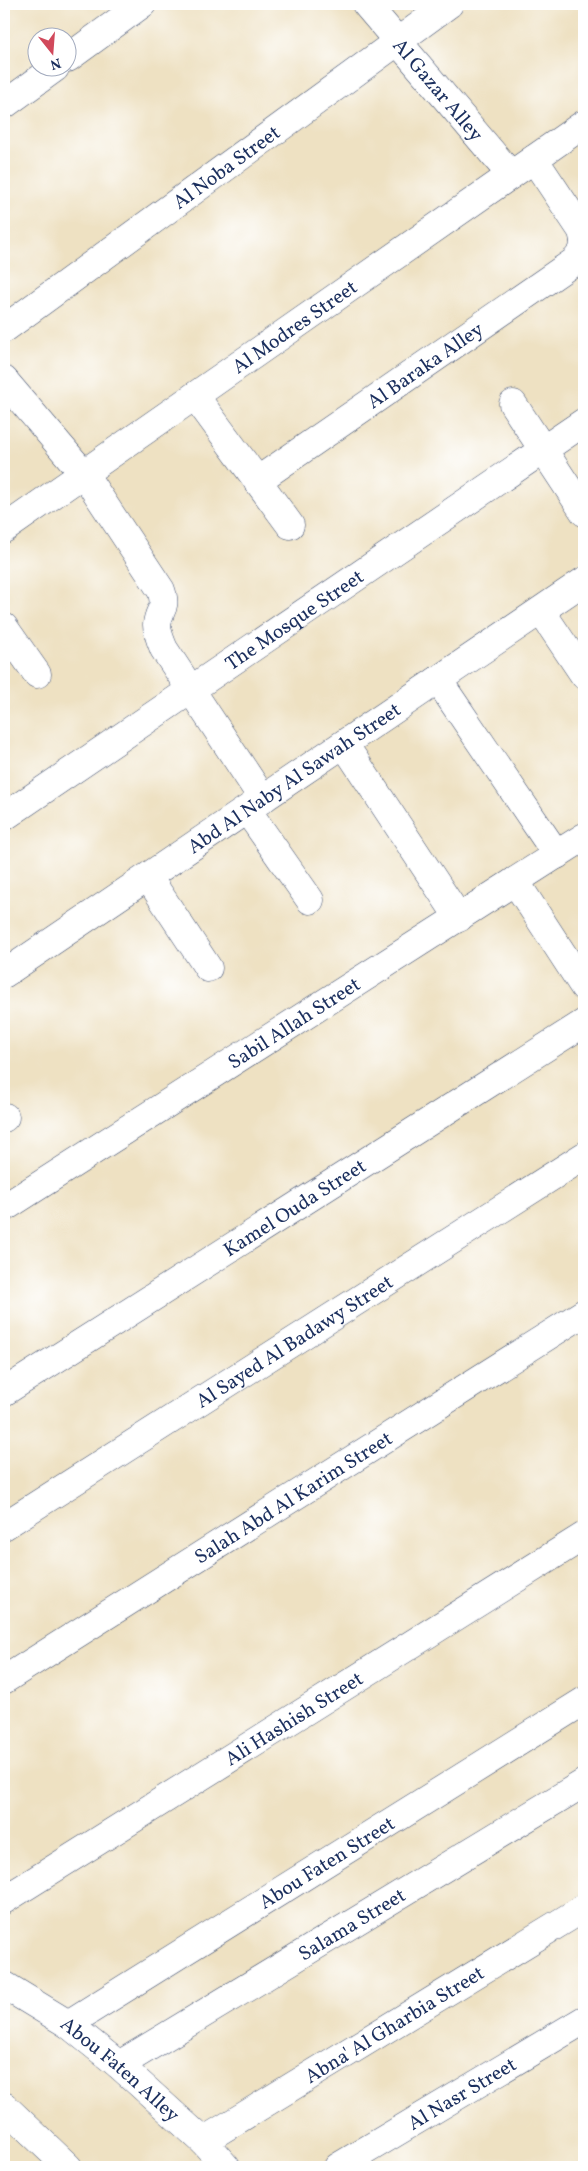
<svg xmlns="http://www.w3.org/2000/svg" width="588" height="2171" viewBox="0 0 588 2171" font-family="Vollkorn,serif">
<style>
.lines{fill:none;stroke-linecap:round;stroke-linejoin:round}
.minor-casing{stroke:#3b4a6d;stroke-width:29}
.major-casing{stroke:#3b4a6d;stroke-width:29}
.minor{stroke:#fff;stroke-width:28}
.major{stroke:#fff;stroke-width:28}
.labels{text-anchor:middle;stroke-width:4;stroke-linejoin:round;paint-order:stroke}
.street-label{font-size:20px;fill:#1b2f5e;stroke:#fff}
</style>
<rect width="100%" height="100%" fill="#fff"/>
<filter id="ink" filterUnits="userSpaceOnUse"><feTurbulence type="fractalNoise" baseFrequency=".02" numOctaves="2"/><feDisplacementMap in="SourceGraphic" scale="10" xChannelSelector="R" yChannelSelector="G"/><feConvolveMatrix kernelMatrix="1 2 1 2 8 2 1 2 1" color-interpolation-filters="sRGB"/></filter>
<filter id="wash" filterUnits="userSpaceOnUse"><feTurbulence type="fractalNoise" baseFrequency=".0096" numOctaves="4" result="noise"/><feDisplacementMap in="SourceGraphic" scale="20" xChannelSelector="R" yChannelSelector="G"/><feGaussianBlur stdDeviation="1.12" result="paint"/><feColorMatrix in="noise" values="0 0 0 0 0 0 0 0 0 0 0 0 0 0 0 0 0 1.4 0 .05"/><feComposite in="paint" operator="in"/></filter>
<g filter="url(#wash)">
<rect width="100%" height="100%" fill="#eee1c2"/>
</g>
<g filter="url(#ink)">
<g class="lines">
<g class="minor-casing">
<g id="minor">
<path id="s1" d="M366 4 511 175"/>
<path d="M68 58 142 4"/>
<path d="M4 105 55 68"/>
<path d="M534 159 582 231 584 240"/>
<path id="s2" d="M4 329 449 4"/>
<path d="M4 380 84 474 161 590C168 610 158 609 157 625 157 633 161 642 164 649L263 799"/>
<path d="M195 396 290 525"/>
<path d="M513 404 584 512"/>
<path id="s3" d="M257 481 575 261 583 251 584 243"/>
<path id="s4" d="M4 529 584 124"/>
<path d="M541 611 584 675"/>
<path d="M4 627 37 674"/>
<path d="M438 680 557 855"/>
<path d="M344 744 459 918"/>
<path d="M247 810 310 900"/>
<path id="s5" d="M4 817 584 422"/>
<path d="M148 877 208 968"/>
<path d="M515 881 584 987"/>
<path id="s6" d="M4 974 584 581"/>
<path d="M4 1118 5 1117"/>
<path id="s7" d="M4 1208 584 837"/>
<path id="s8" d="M4 1392 584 1023"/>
<path id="s9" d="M4 1526 584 1156"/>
<path id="s10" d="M4 1680 584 1313"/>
<path id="s11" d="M4 1900 584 1536"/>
<path id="s12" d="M4 1985 68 2024 119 2065 203 2141 226 2167"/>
<path id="s13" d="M68 2024 584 1701"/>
<path id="s14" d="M119 2065 584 1783"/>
<path id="s15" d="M203 2141 584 1908"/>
<path id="s16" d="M338 2167 584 2020"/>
</g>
</g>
<g class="major-casing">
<path id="major" d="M4 2106 68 2167"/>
</g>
<use href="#minor" class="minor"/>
<use href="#major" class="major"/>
</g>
</g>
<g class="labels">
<g class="street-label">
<text dy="7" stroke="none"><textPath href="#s1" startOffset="112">Al Gazar Alley</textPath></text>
<text dy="7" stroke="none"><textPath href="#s2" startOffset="275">Al Noba Street</textPath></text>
<text dy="7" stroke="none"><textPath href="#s4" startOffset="354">Al Modres Street</textPath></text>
<text dy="7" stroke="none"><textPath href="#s3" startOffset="204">Al Baraka Alley</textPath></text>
<text dy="7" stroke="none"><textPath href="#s5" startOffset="351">The Mosque Street</textPath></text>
<text dy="7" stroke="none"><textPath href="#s6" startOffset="350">Abd Al Naby Al Sawah Street</textPath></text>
<text dy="7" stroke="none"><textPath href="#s7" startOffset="344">Sabil Allah Street</textPath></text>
<text dy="7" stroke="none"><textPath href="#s8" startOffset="344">Kamel Ouda Street</textPath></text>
<text dy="7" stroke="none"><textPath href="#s9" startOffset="344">Al Sayed Al Badawy Street</textPath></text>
<text dy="7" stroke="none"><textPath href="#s10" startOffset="342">Salah Abd Al Karim Street</textPath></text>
<text dy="7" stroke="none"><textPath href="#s11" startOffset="342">Ali Hashish Street</textPath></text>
<text dy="7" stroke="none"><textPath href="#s13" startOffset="305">Abou Faten Street</textPath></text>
<text dy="7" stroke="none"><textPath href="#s14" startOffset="272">Salama Street</textPath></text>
<text dy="7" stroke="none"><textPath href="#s15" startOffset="224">Abna' Al Gharbia Street</textPath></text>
<text dy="7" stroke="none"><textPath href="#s12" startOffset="144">Abou Faten Alley</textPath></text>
<text dy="7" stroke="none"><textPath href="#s16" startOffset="144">Al Nasr Street</textPath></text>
</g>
</g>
<rect width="588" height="2171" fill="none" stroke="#fff" stroke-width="20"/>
<g transform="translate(52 52) rotate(163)"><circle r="24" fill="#ffffff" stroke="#a4acbf"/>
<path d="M0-4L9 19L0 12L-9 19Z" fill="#d1495b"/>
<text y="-8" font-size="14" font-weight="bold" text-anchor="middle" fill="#1b2f5e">N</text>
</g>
</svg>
